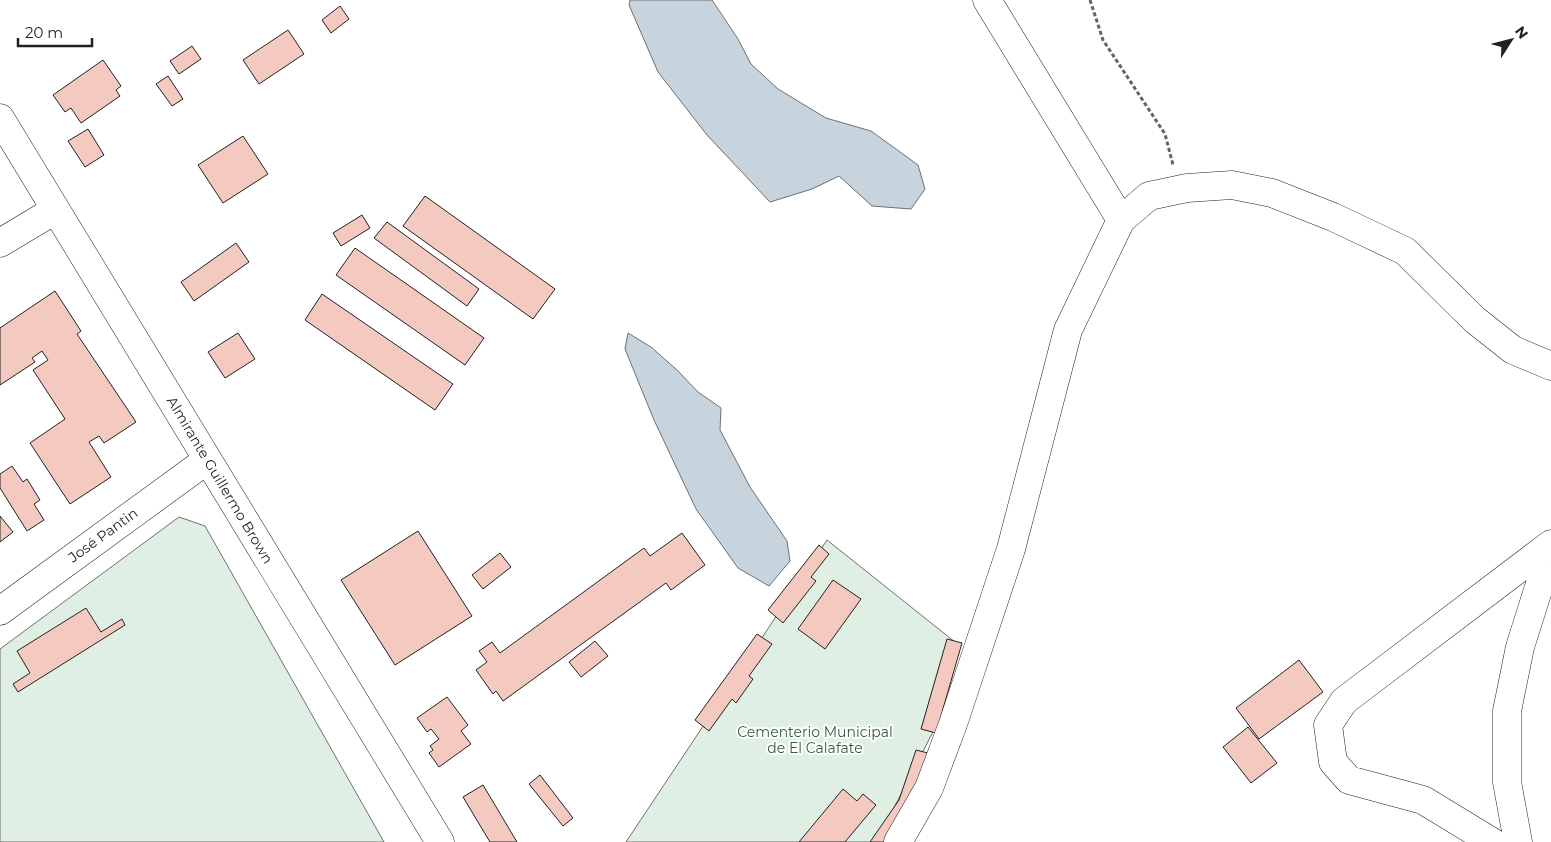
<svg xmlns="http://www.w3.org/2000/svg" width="1551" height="842" viewBox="0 0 1551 842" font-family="Montserrat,sans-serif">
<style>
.green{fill:#e0efe3;stroke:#6f6f6f}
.water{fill:#c7d3dd;stroke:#6f6f6f}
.building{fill:#f3c9c0;stroke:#222}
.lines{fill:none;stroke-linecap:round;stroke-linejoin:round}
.minor-casing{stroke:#222;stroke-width:29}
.major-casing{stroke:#222;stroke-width:29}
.path{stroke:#646464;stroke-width:3;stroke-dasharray:4 2.5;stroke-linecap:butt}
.minor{stroke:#fff;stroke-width:28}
.major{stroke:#fff;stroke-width:28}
.labels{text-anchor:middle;stroke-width:4;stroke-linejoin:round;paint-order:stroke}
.street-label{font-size:14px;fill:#222;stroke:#fff}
.park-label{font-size:14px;fill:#2f5e38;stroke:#fff}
</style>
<rect width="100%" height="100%" fill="#fff"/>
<path class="green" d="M179 517 205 526 384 842H0V649Z
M827 540 955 642 937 724 881 833 874 842H626Z"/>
<path class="water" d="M630 0H712L738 39 751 64 778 89 826 118 871 131 918 165 925 189 911 209 872 206 839 176 812 189 770 202 707 135 658 72 629 5Z
M628 333 651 347 677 370 698 392 721 408 720 430 750 487 787 541 790 561 769 586 738 568 696 509 654 420 625 349Z"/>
<path class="building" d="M340 6 349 19 331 33 322 20Z
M288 30 304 54 259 84 243 60Z
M192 46 201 59 179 74 170 61Z
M103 60 121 86 116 90 120 96 81 123 71 108 65 112 53 95Z
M168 76 183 99 172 106 156 84Z
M88 129 104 155 85 167 68 141Z
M243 136 268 174 223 203 198 165Z
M425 196 555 289 533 319 403 226Z
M362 215 370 228 341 246 333 233Z
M387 222 479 289 467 306 374 238Z
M236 243 249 262 194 301 181 282Z
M355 248 484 338 465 365 336 275Z
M55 291 81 331 77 334 136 422 104 443 99 436 89 442 111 477 70 504 30 443 65 419 33 370 48 360 42 351 32 358 35 362 0 385V328Z
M322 294 453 384 435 410 305 320Z
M238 333 255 359 225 378 208 352Z
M12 466 23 482 27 479 40 500 34 504 44 520 27 531 0 488V474Z
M0 516 13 532 0 542Z
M418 531 472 616 395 665 341 580Z
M682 533 705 565 671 590 666 583 503 701 496 691 493 694 476 670 487 662 479 651 492 642 500 653 644 548 650 556Z
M819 545 829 554 811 577 816 581 783 623 768 610Z
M500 553 511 567 483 589 472 575Z
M833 580 861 599 825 649 798 629Z
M86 608 101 632 122 619 125 625 18 692 13 684 30 673 17 651Z
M757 634 772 644 749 676 753 679 736 703 732 699 709 731 695 720Z
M947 639 962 643 936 733 921 729Z
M595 641 608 656 581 677 569 662Z
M1299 660 1323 692 1259 739 1236 708Z
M447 697 468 725 461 731 471 744 439 767 429 753 433 750 430 746 439 739 431 729 427 732 417 718Z
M1248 727 1277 763 1251 783 1223 747Z
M916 750 932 754 886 842H870L899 800Z
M540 775 573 818 563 826 529 784Z
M483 785 517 842H490L463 797Z
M843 789 857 801 863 794 876 805 845 842H799Z"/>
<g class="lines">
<g class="minor-casing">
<path id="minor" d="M987 0 1121 220
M0 243 55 210
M0 611 207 460
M898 842 929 788 953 724 1011 549 1068 330 1121 220 1149 196 1187 188 1232 185 1272 193 1333 217 1405 251 1475 320 1513 350 1551 366
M1492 842 1423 800 1349 780 1333 762 1328 725 1344 701 1551 544
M1518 842 1507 782V711L1520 647 1551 549"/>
</g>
<g class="major-casing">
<path id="major" d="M0 118 440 842"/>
</g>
<path class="path" d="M1090 0 1103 40 1165 134 1173 165"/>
<use href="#minor" class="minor"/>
<use href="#major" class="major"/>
</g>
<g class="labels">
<g class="street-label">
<text transform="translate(220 480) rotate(59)" y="5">Almirante Guillermo Brown</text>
<text transform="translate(103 535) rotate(-36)" y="5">José Pantin</text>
</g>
<g class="park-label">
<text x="815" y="737">Cementerio Municipal<tspan x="815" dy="16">de El Calafate</tspan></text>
</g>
</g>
<g transform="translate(1511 40) rotate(54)" stroke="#ffffff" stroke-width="4" paint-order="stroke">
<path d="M0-4L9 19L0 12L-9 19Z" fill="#222222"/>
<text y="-8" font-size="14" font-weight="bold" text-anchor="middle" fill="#222222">N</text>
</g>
<path d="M18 38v8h74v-8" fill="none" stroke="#222222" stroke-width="2.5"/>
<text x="25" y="38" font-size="15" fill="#222222" stroke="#ffffff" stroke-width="4" paint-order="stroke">20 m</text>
</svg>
